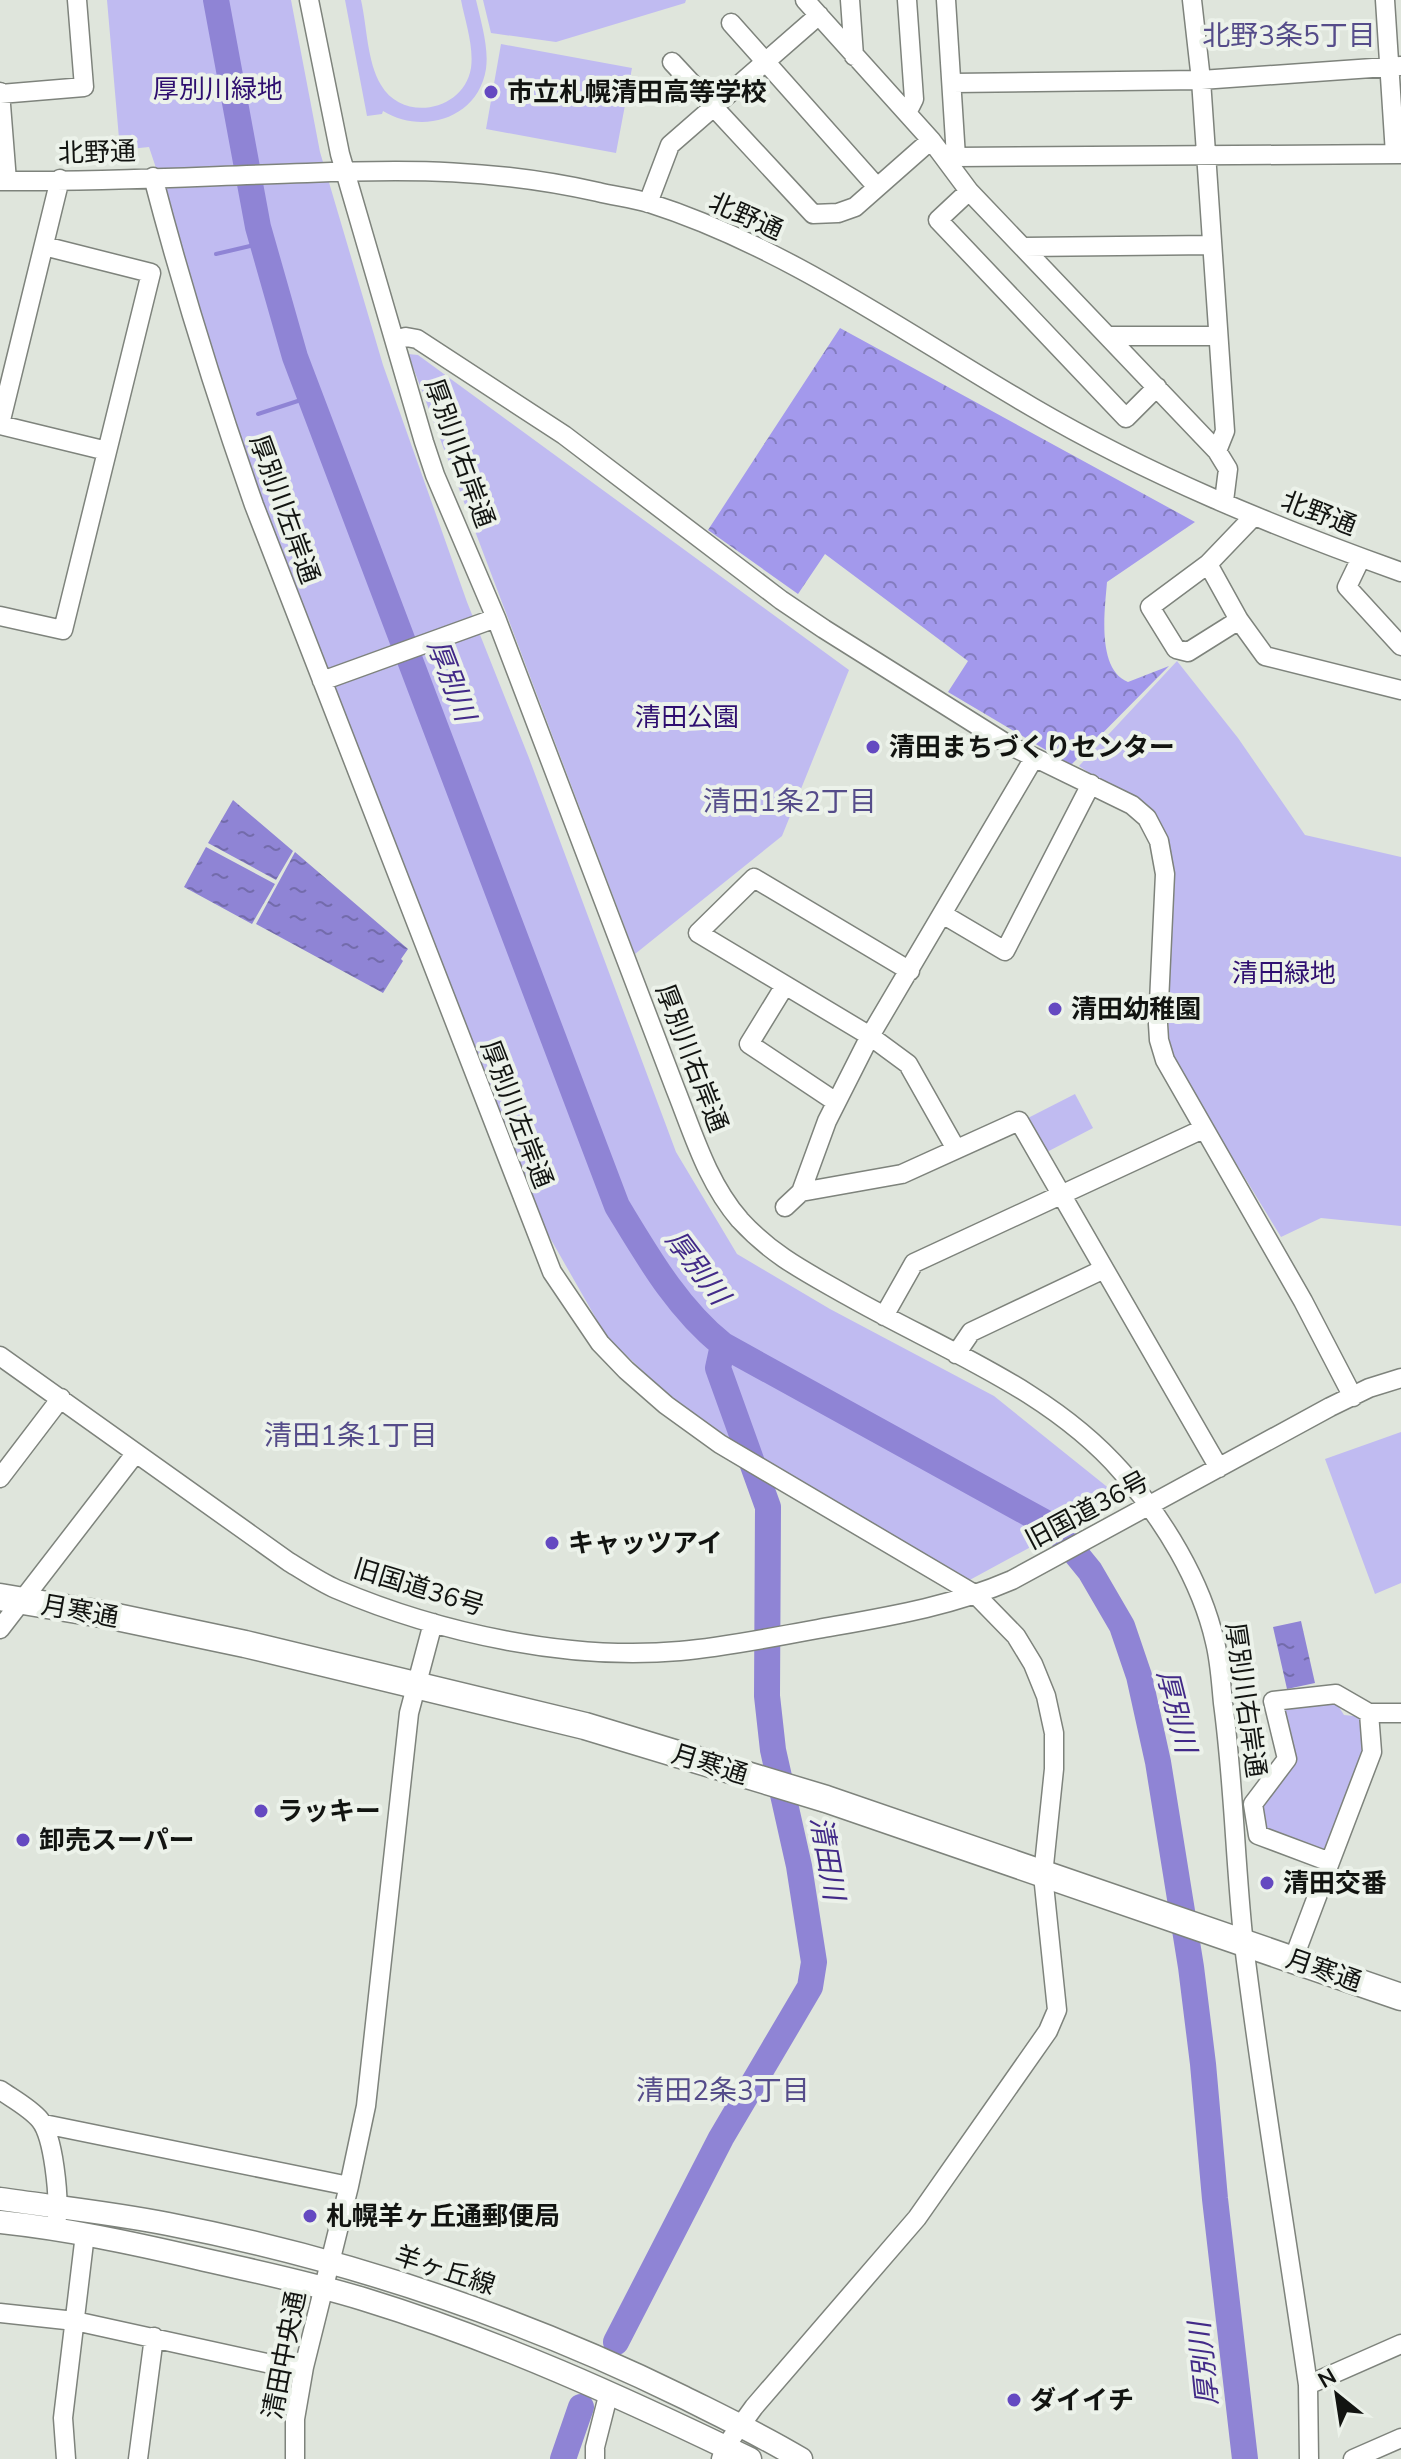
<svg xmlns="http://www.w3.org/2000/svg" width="1401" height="2459" viewBox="0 0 1401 2459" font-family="'Nunito Sans','Noto Sans JP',sans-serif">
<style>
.forest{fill:url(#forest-crowns)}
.park{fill:#c0bbf1}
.water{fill:url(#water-ripples)}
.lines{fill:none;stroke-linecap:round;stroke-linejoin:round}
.stream{stroke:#8f84d5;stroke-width:4}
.river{stroke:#8f84d5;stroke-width:26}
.minor-casing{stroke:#7e837c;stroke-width:21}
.major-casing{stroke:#7e837c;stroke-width:25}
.highway-casing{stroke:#7e837c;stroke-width:29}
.minor{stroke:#fff;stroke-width:18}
.major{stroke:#fff;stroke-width:22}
.highway{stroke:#fff;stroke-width:26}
.poi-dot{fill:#6449c1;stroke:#ecf2ea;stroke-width:3}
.labels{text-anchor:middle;stroke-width:8;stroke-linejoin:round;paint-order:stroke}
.park-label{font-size:26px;fill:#2f0f70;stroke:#ecf2ea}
.poi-label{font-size:26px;font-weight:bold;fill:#121411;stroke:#ecf2ea;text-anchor:start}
.street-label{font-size:26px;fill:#121411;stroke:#ecf2ea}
.neighbourhood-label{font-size:28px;fill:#554c8a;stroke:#ecf2ea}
.water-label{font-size:28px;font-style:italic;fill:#422a88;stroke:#ecf2ea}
</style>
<defs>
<pattern id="forest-crowns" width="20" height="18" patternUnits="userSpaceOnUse" patternTransform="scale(2)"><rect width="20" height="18" fill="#a399ec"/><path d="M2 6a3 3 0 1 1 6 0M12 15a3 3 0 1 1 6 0" fill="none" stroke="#837cbe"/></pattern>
<pattern id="water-ripples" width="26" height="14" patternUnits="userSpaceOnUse" patternTransform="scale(2)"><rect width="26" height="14" fill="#8f84d5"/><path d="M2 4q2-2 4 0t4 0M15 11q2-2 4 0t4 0" fill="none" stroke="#736bab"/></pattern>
</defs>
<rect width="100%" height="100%" fill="#dfe5dc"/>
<path class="forest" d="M840 328 1195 522 1107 582C1105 609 1096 669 1128 682L1169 666 1071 765 948 692 968 661 825 554 798 594 708 530Z"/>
<path class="park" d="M107 0H291L320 152 383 365 467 602 529 758 676 1152 737 1254 830 1309 994 1396 1121 1498 966 1582 686 1412 606 1336 525 1194 269 524 202 334 169 207 149 147 120 150Z
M345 0H361C367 26 367 62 381 85 403 123 464 111 471 68 474 46 465 21 461 0H476C481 22 489 47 486 69 478 119 422 135 383 111L382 114 367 116Z
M483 0H686L685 3 556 42 491 33Z
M501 44 632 68 616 153 486 129Z
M408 354 418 355 849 670 782 836 635 954Z
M1177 661 1238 738 1305 835 1401 857V1226L1321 1218 1281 1237 1170 1055 1166 971 1173 863 1143 802 1104 783 1079 766Z
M1075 1094 1093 1128 1045 1153 1026 1119Z
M1401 1432V1583L1375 1594 1325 1459Z
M1335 1701 1344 1715 1364 1717 1366 1756 1325 1849 1317 1850 1263 1832 1259 1812 1295 1757 1285 1711 1288 1706Z"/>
<path class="water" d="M233 800 293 851 276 880 208 843Z
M206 847 275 884 252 924 184 887Z
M295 852 408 949 401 959 403 961 383 993 256 924Z
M1301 1621 1315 1683 1287 1689 1273 1627Z"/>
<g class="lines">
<path class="stream" d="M216 254 263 243
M258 414 310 397"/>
<path class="river" d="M216 0 258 227 295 357 617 1206C648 1257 677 1308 723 1345L1055 1528 1090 1571 1122 1626 1139 1676 1158 1762 1191 1967 1203 2064 1215 2199 1245 2459
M616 2342 721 2138 810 1987 814 1962 799 1866 773 1750 767 1696 768 1507 718 1368 723 1345
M563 2459 581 2407"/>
<g class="minor-casing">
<path id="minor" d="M309 0 340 154 424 442 435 475 496 618 675 1088C693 1133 707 1182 740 1220 773 1256 806 1272 848 1296 941 1349 1050 1389 1122 1472 1163 1519 1201 1580 1215 1642 1220 1662 1221 1683 1223 1703 1234 1784 1235 1864 1244 1945 1262 2092 1287 2238 1308 2385L1309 2459
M805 0 931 140 969 191 1217 451 1228 469 1224 501
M850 0 854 56
M907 0 914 99 907 113
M946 0 956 157 950 163
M1192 0 1201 80 1225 431 1217 451
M1385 0 1395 154
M731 23 877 187
M672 62 813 214 838 213 855 207 931 140
M953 83 1201 80 1401 66
M0 92 7 181
M0 94 84 87 77 0
M956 157 1401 154
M153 177C182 288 216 397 254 505L552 1272 600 1343 626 1370 666 1405 720 1444 976 1595 1016 1636 1033 1664 1046 1696 1054 1733V1769L1043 1875 1057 2010 1048 2031 917 2218 754 2407 725 2447 721 2459
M0 181C102 182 205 176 307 173 410 169 496 169 598 192 614 196 632 198 649 203 787 247 908 335 1032 407 1148 475 1275 527 1401 572
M969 191 938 220 1126 418 1157 387
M648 203 670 145 819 15
M1024 247 1212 245
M1108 336H1218
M395 340 406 337 417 339 564 435 781 600 824 629 1007 744 1132 805 1147 818 1159 841 1165 874 1158 1024 1159 1040 1165 1060 1303 1301 1353 1397
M0 424 60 179
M0 425 107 451
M1254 516 1208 564 1239 620 1265 656 1401 690
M1361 558 1347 587 1401 646
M1208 564 1150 607 1176 649 1188 652 1239 620
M0 616 63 630 151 273 44 246
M322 681 496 618
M944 915 1005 951 1091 784
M910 971 754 878 698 933 870 1036 908 1064 956 1149
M784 987 749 1044 836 1102
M801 1192 902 1174 1019 1121 1219 1468
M785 1207 801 1192 827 1121 870 1036 1034 758
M884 1316 914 1263 1203 1129
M956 1354 971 1332 1104 1269
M0 1356 289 1562C304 1571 320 1582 336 1589 439 1633 569 1661 680 1651 726 1647 773 1637 818 1629 885 1617 950 1607 1012 1580L1330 1407 1369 1388 1401 1378
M0 1478 61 1398
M0 1629 135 1454
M1330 1862 1372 1752 1369 1713
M1293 1960 1330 1862 1258 1835 1253 1804 1287 1759 1273 1701 1336 1694 1369 1713H1401
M0 2090C13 2099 30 2108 40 2120 54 2137 59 2196 57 2218
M44 2124 349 2186
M0 2313 75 2321 303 2371
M1308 2385 1401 2344
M66 2459 63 2418 85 2234
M138 2459 154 2337
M295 2459V2419L304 2367 349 2186 366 2106 409 1713 433 1623
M595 2459V2447L609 2392
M1353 2459 1401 2438"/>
</g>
<g class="major-casing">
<path id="major" d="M0 2199C56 2207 113 2213 168 2224 347 2259 520 2317 683 2397 723 2417 763 2436 801 2459
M0 2222C67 2229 132 2243 197 2258 253 2271 308 2282 363 2299 497 2340 624 2398 750 2459"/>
</g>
<g class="highway-casing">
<path id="highway" d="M0 1597 107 1615 245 1644 585 1726 826 1799 1401 1997"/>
</g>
<use href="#minor" class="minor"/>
<use href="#major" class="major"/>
<use href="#highway" class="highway"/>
</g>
<g class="poi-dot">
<circle cx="491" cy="92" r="8"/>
<circle cx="873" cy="747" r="8"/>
<circle cx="1055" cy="1009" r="8"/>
<circle cx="552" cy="1543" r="8"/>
<circle cx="261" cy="1811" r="8"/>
<circle cx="23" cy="1840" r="8"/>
<circle cx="1267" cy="1883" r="8"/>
<circle cx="310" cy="2216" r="8"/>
<circle cx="1014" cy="2400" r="8"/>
</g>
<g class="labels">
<g class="park-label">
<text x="218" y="98">厚別川緑地</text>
<text x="687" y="726">清田公園</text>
<text x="1284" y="982">清田緑地</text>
</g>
<g class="poi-label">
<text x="507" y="101">市立札幌清田高等学校</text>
<text x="889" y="756">清田まちづくりセンター</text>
<text x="1071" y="1018">清田幼稚園</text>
<text x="568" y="1552">キャッツアイ</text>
<text x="277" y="1820">ラッキー</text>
<text x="39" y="1849">卸売スーパー</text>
<text x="1283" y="1892">清田交番</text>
<text x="326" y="2225">札幌羊ヶ丘通郵便局</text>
<text x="1030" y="2409">ダイイチ</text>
</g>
<g class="street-label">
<text transform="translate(97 152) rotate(-2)" y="9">北野通</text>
<text transform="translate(746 216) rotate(24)" y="9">北野通</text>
<text transform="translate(460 453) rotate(70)" y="9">厚別川右岸通</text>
<text transform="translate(285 509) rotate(70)" y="9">厚別川左岸通</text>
<text transform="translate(1319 513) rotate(21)" y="9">北野通</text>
<text transform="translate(692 1058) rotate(69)" y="9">厚別川右岸通</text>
<text transform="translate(517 1114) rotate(69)" y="9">厚別川左岸通</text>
<text transform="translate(1087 1510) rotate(-28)" y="9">旧国道36号</text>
<text transform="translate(419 1587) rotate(17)" y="9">旧国道36号</text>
<text transform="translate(80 1611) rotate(10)" y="9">月寒通</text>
<text transform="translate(1246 1700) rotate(82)" y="9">厚別川右岸通</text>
<text transform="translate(710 1764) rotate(17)" y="9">月寒通</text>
<text transform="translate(1324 1970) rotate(19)" y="9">月寒通</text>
<text transform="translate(445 2270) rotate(18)" y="9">羊ヶ丘線</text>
<text transform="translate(284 2355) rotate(-79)" y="9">清田中央通</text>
</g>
<g class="neighbourhood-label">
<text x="1289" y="45">北野3条5丁目</text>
<text x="790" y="811">清田1条2丁目</text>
<text x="351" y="1445">清田1条1丁目</text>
<text x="723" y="2100">清田2条3丁目</text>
</g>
<g class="water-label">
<text transform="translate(452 680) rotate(69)" y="10">厚別川</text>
<text transform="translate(698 1267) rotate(53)" y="10">厚別川</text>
<text transform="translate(1177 1711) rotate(76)" y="10">厚別川</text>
<text transform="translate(828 1858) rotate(80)" y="10">清田川</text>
<text transform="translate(1203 2364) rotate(-96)" y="10">厚別川</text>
</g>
</g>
<g transform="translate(1337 2395) rotate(330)" stroke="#ecf2ea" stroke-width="6" paint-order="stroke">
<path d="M0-6L14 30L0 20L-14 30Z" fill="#121411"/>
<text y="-12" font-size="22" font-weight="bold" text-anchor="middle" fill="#121411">N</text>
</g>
</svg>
